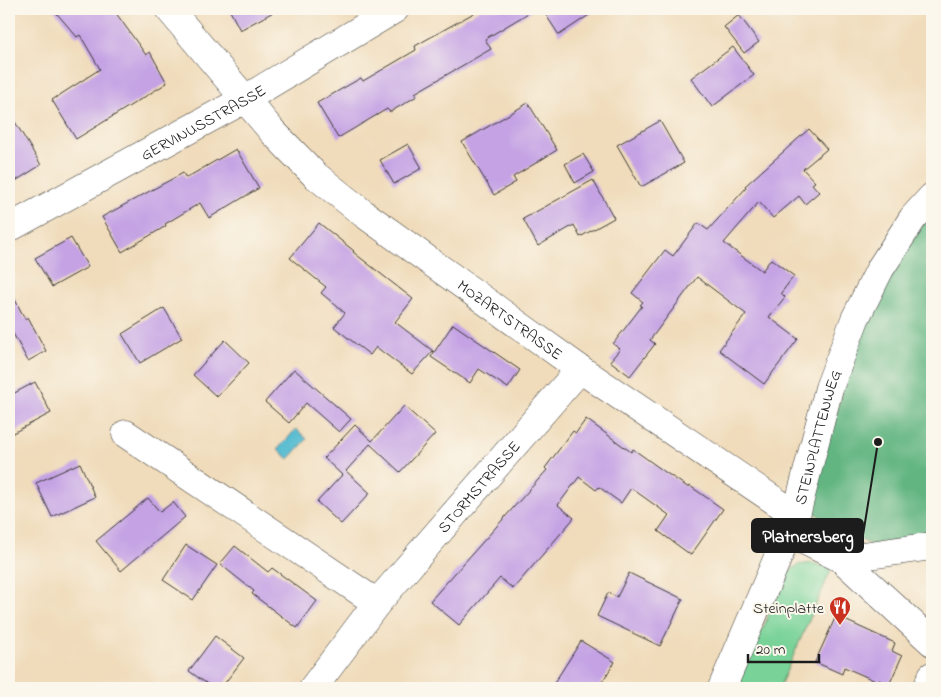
<svg xmlns="http://www.w3.org/2000/svg" width="941" height="697" viewBox="0 0 941 697" font-family="'Indie Flower',sans-serif">
<style>
.green{fill:#79d399;stroke:#4a785a}
.forest{fill:#62b581;stroke:#3f684e}
.water{fill:#53bbd0;stroke:#386c76}
.building{fill:#c4a2e4}
.lines{fill:none;stroke-linecap:round;stroke-linejoin:round}
.minor-casing{stroke:#3c3934;stroke-width:29}
.minor{stroke:#fff;stroke-width:28}
.labels{text-anchor:middle;stroke-width:4;stroke-linejoin:round;paint-order:stroke}
.street-label{font-size:16px;fill:#1c1c1c;stroke:#fbf7ec}
.poi-label{font-size:16px;fill:#1c1c1c;stroke:#fbf7ec;text-anchor:end}
.leader{fill:none;stroke:#1c1c1c;stroke-width:2}
.callout-dot{fill:#1c1c1c;stroke:#fbf7ec;stroke-width:2}
.callout{fill:#1c1c1c;stroke:#1c1c1c;stroke-width:2}
.callout-label{font-size:18px;text-anchor:middle;font-weight:bold;fill:#fff}
</style>
<rect width="100%" height="100%" fill="#fbf7ec"/>
<filter id="ink" filterUnits="userSpaceOnUse"><feTurbulence type="fractalNoise" baseFrequency=".02" numOctaves="2"/><feDisplacementMap in="SourceGraphic" scale="10" xChannelSelector="R" yChannelSelector="G"/><feConvolveMatrix kernelMatrix="1 2 1 2 8 2 1 2 1" color-interpolation-filters="sRGB"/></filter>
<filter id="wash" filterUnits="userSpaceOnUse"><feTurbulence type="fractalNoise" baseFrequency=".0096" numOctaves="4" result="noise"/><feDisplacementMap in="SourceGraphic" scale="20" xChannelSelector="R" yChannelSelector="G"/><feGaussianBlur stdDeviation="1.12" result="paint"/><feColorMatrix in="noise" values="0 0 0 0 0 0 0 0 0 0 0 0 0 0 0 0 0 1.4 0 .05"/><feComposite in="paint" operator="in"/></filter>
<g filter="url(#wash)">
<rect width="100%" height="100%" fill="#f0dcbb"/>
<path class="green" d="M811 563 832 568 779 688H736L788 572 798 565Z"/>
<path class="forest" d="M932 209V536L870 545 807 509 866 312Z"/>
<path class="water" d="M296 429 307 439 289 459 278 449Z"/>
<g id="blocks">
<path class="building" d="M53 9H113L146 55 150 52 167 83 76 139 52 100 100 69 80 35 77 37Z
M229 9H279L240 30Z
M481 9H535L485 39 491 49 415 93 417 96 390 112 387 109 338 138 317 103 361 78 363 81 416 50 415 46Z
M542 9H598L559 35Z
M739 15 759 42 744 53 724 27Z
M733 47 754 75 712 107 691 78Z
M528 103 557 150 513 177 516 182 494 195 462 142Z
M9 112 41 165 9 185Z
M660 121 684 163 641 187 617 145Z
M809 129 827 149 803 169 815 182 812 184 819 192 805 204 799 196 773 218 759 202 724 243 762 271 771 259 794 276 781 293 785 297 769 317 798 339 764 384 719 350 746 314 697 277 650 340 655 344 630 376 610 361 620 349 613 344 642 306 640 305 643 302 632 293 665 250 673 256 698 223 708 230 746 188 745 186Z
M408 144 422 168 394 184 380 160Z
M236 149 259 188 209 218 200 203 165 224 166 226 122 252 102 217 183 173 186 178Z
M583 154 594 172 575 183 565 164Z
M593 180 614 218 580 237 574 225 538 246 523 219Z
M319 223 354 251 353 252 413 299 395 322 433 351 412 374 376 347 370 355 334 327 345 313 321 293 326 287 290 258Z
M71 238 88 267 52 287 35 258Z
M9 288 25 319 28 317 46 351 28 361 9 326Z
M164 308 182 338 140 363 122 334Z
M453 324 520 370 508 388 479 369 470 383 431 357Z
M225 340 249 363 217 397 193 375Z
M294 369 351 419 339 432 306 403 289 423 265 402Z
M35 382 51 413 9 435V396Z
M404 406 435 434 400 472 370 444 346 471 370 493 341 524 317 502 342 475 324 458 355 425 372 441Z
M586 419 631 452 633 449 665 472 689 488 690 486 723 509 691 555 658 531 669 515 631 488 621 503 599 487 596 490 579 477 558 505 574 518 513 589 500 578 459 625 430 601 547 470 545 468 573 431 576 433Z
M80 463 95 497 52 517 36 483Z
M148 498 160 512 173 502 185 517 121 571 96 541Z
M186 545 217 565 193 600 163 580Z
M235 546 268 572 272 568 317 601 297 628 252 594 254 591 220 564Z
M629 573 683 599 660 646 597 616 608 593 617 597Z
M836 616 895 643 892 651 902 656 889 685 879 680 878 682 844 667 842 674 815 662Z
M215 636 244 658 221 688H213L189 671Z
M581 641 615 662 598 688H551Z"/>
</g>
</g>
<g filter="url(#ink)">
<use href="#blocks" fill-opacity="0" stroke="#3c3934" stroke-width="1"/>
<g class="lines">
<g class="minor-casing">
<g id="minor">
<path id="s1" d="M169 9 272 131 315 175 364 214 580 369 796 515"/>
<path id="s2" d="M9 228 245 99 395 9"/>
<path d="M126 434 377 603"/>
<path d="M789 533 842 559 932 642"/>
<path d="M842 559 932 546"/>
<path id="s3" d="M313 688 377 603 580 369"/>
<path id="s4" d="M722 688 796 515 829 388 855 319 880 269 913 218 932 197"/>
<path d="M927 688 932 676"/>
</g>
</g>
<use href="#minor" class="minor"/>
</g>
</g>
<defs>
<g id="restaurant-pin" transform="scale(1.125)"><path d="M0 17L-7.5 6A9.5 9.5 0 1 1 7.5 6Z" fill="#c8321e" stroke="#fbf7ec"/><path d="M-5-6h1v4h1v-4h1v4h1v-4h1v5L-1.5 .5V6h-2V.5L-5-1ZM5-6V6H3V1.5H1.5Q1.5-4 5-6Z" fill="#fff"/></g>
</defs>
<g fill-rule="evenodd">
<use href="#restaurant-pin" x="840" y="607"/>
</g>
<g class="labels">
<g class="street-label">
<text dy="6" stroke="none"><textPath href="#s2" startOffset="221">GERVINUSSTRASSE</textPath></text>
<text dy="6" stroke="none"><textPath href="#s1" startOffset="464">MOZARTSTRASSE</textPath></text>
<text dy="6" stroke="none"><textPath href="#s4" startOffset="269">STEINPLATTENWEG</textPath></text>
<text dy="6" stroke="none"><textPath href="#s3" startOffset="261">STORMSTRASSE</textPath></text>
</g>
<g class="poi-label">
<text x="824" y="613">Steinplatte</text>
</g>
</g>
<path class="leader" d="M878 442L863 535"/>
<circle class="callout-dot" cx="878" cy="442" r="5"/>
<rect class="callout" x="752" y="519" width="111" height="33" rx="5"/>
<g class="callout-label">
<text x="808" y="542">Platnersberg</text>
</g>
<rect width="941" height="697" fill="none" stroke="#fbf7ec" stroke-width="30"/>
<path d="M748 654v8h71v-8" fill="none" stroke="#1c1c1c" stroke-width="2.5"/>
<text x="756" y="654" font-size="15" fill="#1c1c1c" stroke="#fbf7ec" stroke-width="4" paint-order="stroke">20 m</text>
</svg>
